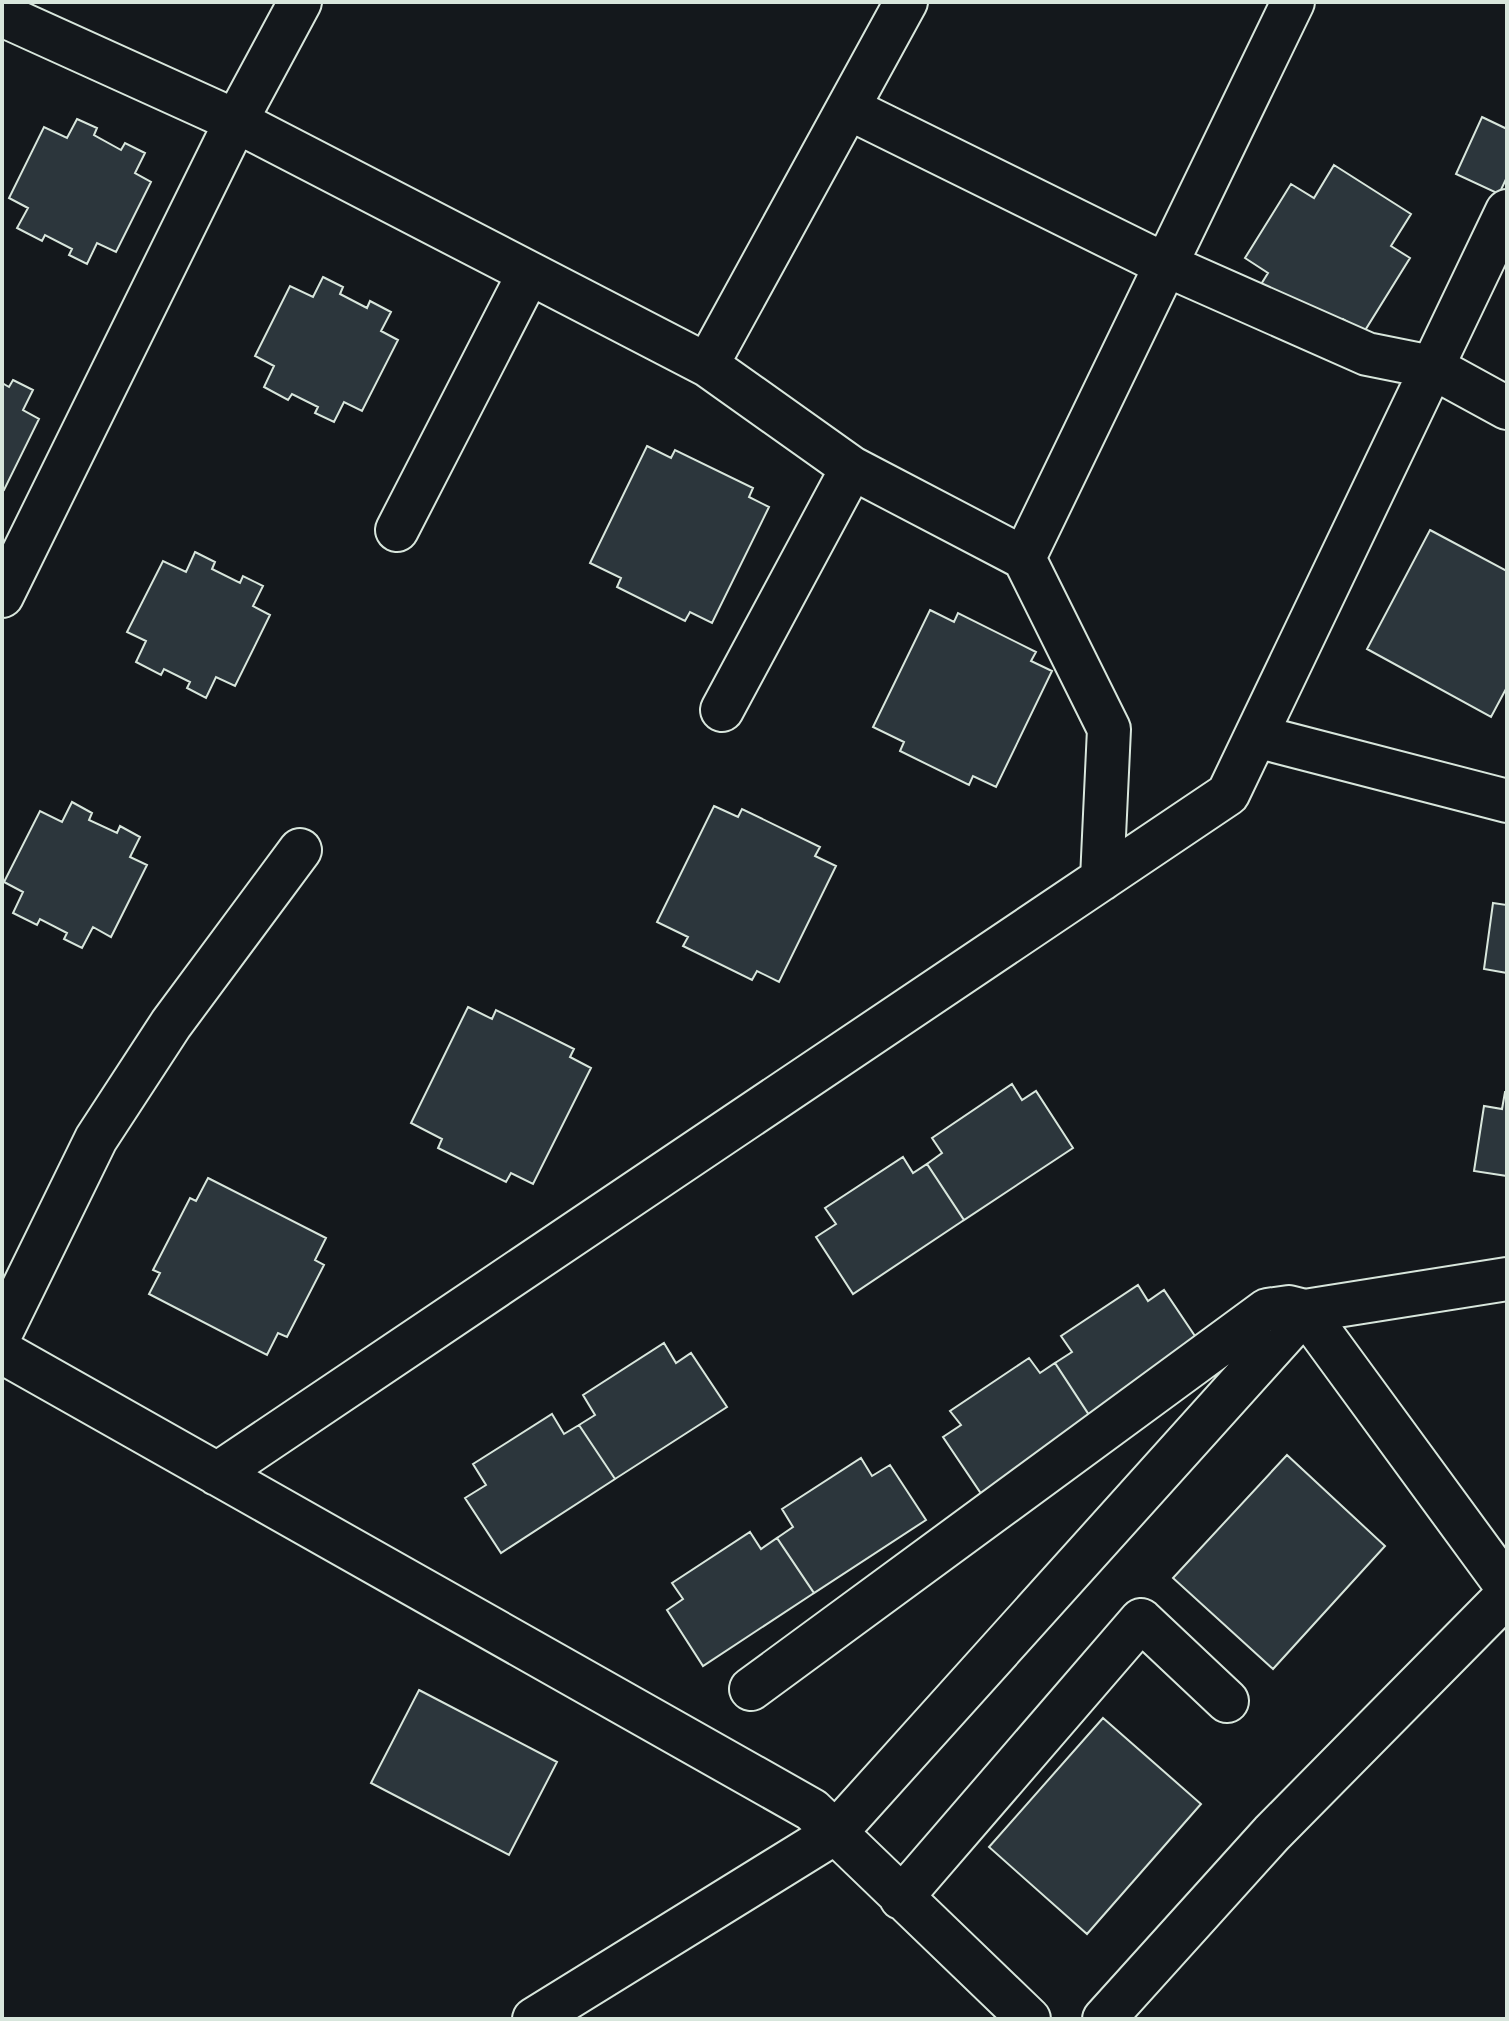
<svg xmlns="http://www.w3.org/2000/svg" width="1509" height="2021" viewBox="0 0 1509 2021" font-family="'Space Grotesk',sans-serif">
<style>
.building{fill:#2c363c;stroke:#d8e6dc;stroke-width:2}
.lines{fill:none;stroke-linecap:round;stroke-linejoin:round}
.minor-casing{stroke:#d8e6dc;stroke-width:46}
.minor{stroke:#14181c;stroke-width:42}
</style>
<rect width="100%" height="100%" fill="#14181c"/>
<path class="building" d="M1482 117 1507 129V177L1499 194 1456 174Z
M77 119 97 128 94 135 121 150 125 143 145 153 135 173 151 182 116 252 97 243 87 264 69 255 72 249 45 235 42 241 17 228 28 208 9 198 44 127 67 138Z
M1334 165 1411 214 1391 246 1410 258 1364 332 1343 319 1334 332 1260 286 1268 273 1245 258 1291 184 1314 198Z
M323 277 343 287 340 294 367 308 370 301 391 312 381 331 398 340 362 411 344 402 334 422 315 413 318 407 292 394 288 400 264 387 274 366 255 356 290 286 313 297Z
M13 380 33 390 23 410 39 419 4 490 2 489V383L9 387Z
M647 446 671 458 675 450 753 488 749 497 769 507 712 623 690 612 685 621 617 587 621 578 590 563Z
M1430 530 1507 571V687L1491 717 1367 649Z
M195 552 215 562 212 569 240 583 243 576 263 586 253 606 270 615 235 686 216 677 206 698 187 688 190 682 164 669 161 675 136 662 146 641 127 632 163 561 186 572Z
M930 610 954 622 958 613 1036 652 1031 661 1052 671 996 787 973 776 969 785 900 751 904 742 873 727Z
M72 802 92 813 89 820 117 833 120 826 140 837 130 857 147 865 111 937 93 927 82 948 64 939 67 933 40 919 37 925 13 913 23 892 4 882 40 811 62 822Z
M714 806 738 817 742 809 820 847 815 856 836 866 779 982 757 971 752 980 683 946 688 937 657 922Z
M1493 903 1507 905V973L1484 969Z
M468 1007 492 1019 496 1010 574 1049 570 1057 591 1068 533 1184 511 1173 506 1182 438 1148 442 1139 411 1123Z
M1012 1084 1022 1100 1036 1091 1073 1148 964 1220 927 1164 942 1153 932 1138Z
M1505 1092H1507V1176L1474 1171 1484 1106 1502 1109Z
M903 1157 913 1173 927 1164 964 1220 853 1294 816 1237 836 1224 825 1208Z
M208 1178 326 1238 315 1260 324 1265 287 1337 278 1333 267 1355 149 1294 160 1273 153 1270 190 1198 196 1201Z
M1138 1285 1148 1301 1164 1290 1203 1348 1093 1421 1055 1363 1072 1352 1061 1336Z
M664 1343 676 1363 691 1353 727 1407 615 1479 579 1425 595 1415 583 1395Z
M1029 1358 1040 1373 1055 1363 1093 1421 982 1495 943 1437 961 1425 950 1411Z
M552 1414 564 1434 579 1425 615 1479 501 1553 465 1498 486 1485 473 1464Z
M1287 1455 1385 1546 1273 1669 1173 1578Z
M861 1458 872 1476 890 1465 926 1520 814 1593 777 1538 793 1527 782 1509Z
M750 1532 761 1549 777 1538 814 1593 703 1666 667 1610 683 1599 672 1583Z
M419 1690 557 1762 509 1855 371 1783Z
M1103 1718 1201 1804 1087 1934 989 1847Z"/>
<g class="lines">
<g class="minor-casing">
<path id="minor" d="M2 15 236 121 707 365 852 468 1024 558
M848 108 1166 265 1367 354 1432 367 1507 408
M707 365 906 2
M397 530 529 273
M2 596 236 121 300 2
M722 710 852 468
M1256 736 1507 801
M1102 879 1109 729 1024 558 1293 2
M1305 1311 1507 1587
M2 1331 96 1139 171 1024 300 850
M2 1352 812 1810 1029 2019
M217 1474 1228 794 1507 211
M751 1689 1267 1310 1289 1307 1305 1311 1507 1279
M901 1898 1141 1620 1227 1701
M534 2019 835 1833 1305 1311
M1104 2019 1272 1833 1507 1595"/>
</g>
<use href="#minor" class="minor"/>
</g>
<rect width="1509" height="2021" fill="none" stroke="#d8e6dc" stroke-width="8"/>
</svg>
